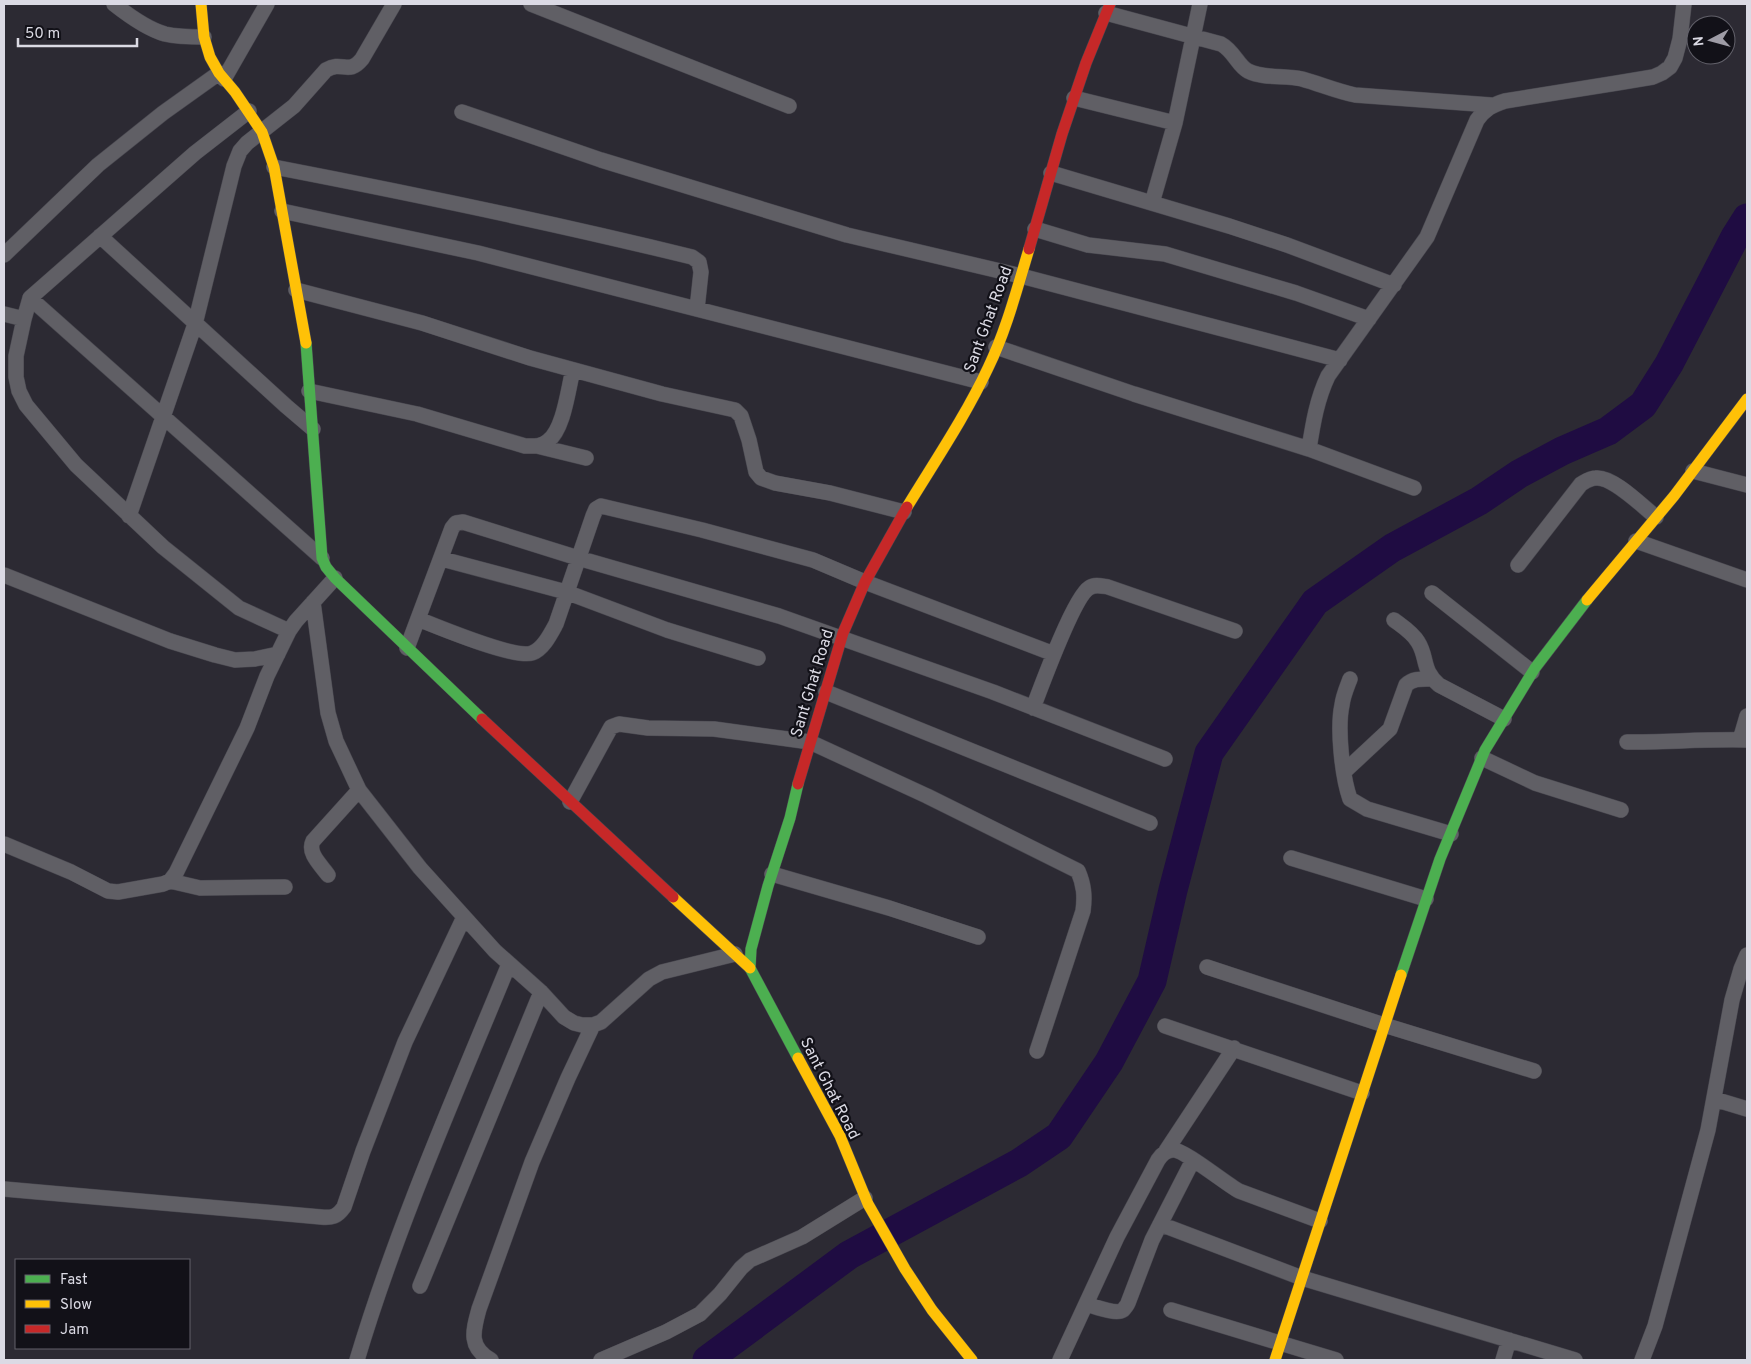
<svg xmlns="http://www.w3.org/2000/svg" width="1751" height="1364" viewBox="0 0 1751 1364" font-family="Overpass,sans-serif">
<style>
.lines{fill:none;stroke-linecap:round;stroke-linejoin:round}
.river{stroke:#1f0c42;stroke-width:29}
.street-casing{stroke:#48474f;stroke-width:16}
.fast-casing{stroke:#48474f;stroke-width:12}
.slow-casing{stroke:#48474f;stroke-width:12}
.jam-casing{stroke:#48474f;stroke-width:12}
.street{stroke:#605f65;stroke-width:15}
.fast{stroke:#4caf50;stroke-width:11}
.slow{stroke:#ffc107;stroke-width:11}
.jam{stroke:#c62828;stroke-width:11}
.labels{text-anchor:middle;stroke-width:4.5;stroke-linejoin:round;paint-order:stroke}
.street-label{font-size:16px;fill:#dbdae4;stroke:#121118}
</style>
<rect width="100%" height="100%" fill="#2c2a33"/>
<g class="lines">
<path class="river" d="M707 1360 849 1255 1019 1163 1059 1136 1109 1062 1152 981 1173 890 1209 753 1315 602 1392 548 1479 501 1519 474 1562 451 1608 431 1643 405 1669 364 1735 237 1747 218"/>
<g class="street-casing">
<path id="street" d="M114 4C128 15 147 29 165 34 178 37 191 37 204 37
M531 4 789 106
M1106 13 1221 44C1234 51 1238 66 1248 71 1264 79 1285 75 1302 79 1320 84 1336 91 1355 95L1491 105
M224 79 267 4
M1074 98 1175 123
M249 111 195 153 30 298 322 558
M462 112 601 160 847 235 1021 276 1340 360
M274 167C414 194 553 223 692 257L699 262 701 272 697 309
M1051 173 1229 226 1287 245 1394 285
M1152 203 1175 123 1200 4
M282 211 478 253 981 382
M1035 229 1088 245 1165 254 1296 293 1369 319
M100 236 286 406 313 429
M4 255 98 165 163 113 219 73
M296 290 422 323 530 358 662 394 735 410 741 416 749 440 756 472 761 478 775 483 830 493 904 512
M30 298 24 319 16 356V377L19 391 26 405 76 465 163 547 239 608 289 631
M4 314 24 319
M996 347 1134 394 1309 449 1414 488
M309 391 417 414 525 446C533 446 541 447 548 441 564 429 568 389 573 370
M537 446 586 458
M1309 449C1313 423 1317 399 1328 376L1427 237 1477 120C1485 109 1492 105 1505 101L1617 83 1653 77 1662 73 1670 67 1675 58 1680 39 1684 4
M1693 471 1747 485
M129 516 195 324 234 166 240 151 247 143 294 106 326 70C343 60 348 76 362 59L394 4
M1636 541 1747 580
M442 559 566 592 667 630 758 658
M1518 565 1581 484C1586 481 1590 478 1596 478 1613 476 1643 507 1656 517
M4 575 170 641 215 655 235 660 255 659 278 654
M1432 593 1532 672
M313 602 328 713 336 741 359 790 420 868 495 951 541 992 564 1017 574 1023 582 1025H593L601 1022 649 979 662 972 735 954
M418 619C438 627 515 659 532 653 543 649 550 635 556 624L593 516 596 509 601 506 702 530 813 560 865 582 1054 654
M1394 620C1402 626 1413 633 1418 642 1428 658 1421 669 1439 685L1504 719
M407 648 452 528 456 523 463 522 578 558 779 616 993 692 1165 759
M1350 679C1347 687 1343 696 1342 705 1337 728 1342 776 1350 799L1367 809 1451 834
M826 692 1150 823
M1033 708C1041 687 1074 597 1089 588 1095 584 1101 586 1108 587L1235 631
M1740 740 1747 716
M1627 742C1668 742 1707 739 1747 740
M1482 758 1535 783 1621 810
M1345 771 1390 729 1406 685C1413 678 1422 679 1432 679
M570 802 611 727 619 724 648 728 714 729 810 742 927 796 1078 871C1084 885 1085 896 1083 911L1037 1051
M4 844 71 872 108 891 118 892 163 884 170 881 176 873 247 728 267 676 289 631 296 621 335 578
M1291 858 1426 899
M772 874 889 908 978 937
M328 875C321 865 307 853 313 841L359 790
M170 881 200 888 285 887
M1207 967 1384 1025 1534 1071
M1165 1026 1362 1093
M1714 1099 1747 1109
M1166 1151 1234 1048
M4 1189 321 1217C332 1218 337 1217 344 1207L363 1151 405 1042 464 917
M1160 1224 1302 1278 1575 1360
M420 1286 541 992
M1086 1304C1094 1306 1116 1315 1123 1310 1124 1309 1128 1304 1128 1303L1152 1240 1193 1160
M1171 1310 1336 1360
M357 1360C397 1226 456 1093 509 964
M491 1360C468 1347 473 1331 479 1309L532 1162 568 1078 593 1025
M601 1360 666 1332 700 1314 720 1294 741 1268 750 1260 802 1237 865 1198
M1060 1360 1117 1237 1158 1160C1162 1154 1166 1150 1173 1150 1183 1149 1226 1184 1239 1191L1320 1221
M1503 1360 1509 1340
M1642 1360 1655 1326 1708 1130 1732 1000 1741 969 1747 955"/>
</g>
<g class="fast-casing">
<path id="fast" d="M306 343 322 558 326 567 335 578 482 719
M798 784 790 818 768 886 751 949 750 968 798 1058
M1401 975 1440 859 1485 750 1535 668 1587 600"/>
</g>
<g class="slow-casing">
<path id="slow" d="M201 4 204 37 210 57 219 73 235 92 262 132 274 167 306 343
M907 507C935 461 965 417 988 368 1006 331 1017 289 1029 249
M1587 600 1674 496 1747 399
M673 897 750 968
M798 1058 840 1136 868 1204 905 1269 932 1310 972 1360
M1275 1360 1401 975"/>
</g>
<g class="jam-casing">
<path id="jam" d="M1029 249 1062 134 1086 63 1110 4
M482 719 673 897
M798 784 843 633 865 582 907 507"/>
</g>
<use href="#street" class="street"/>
<use href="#fast" class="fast"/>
<use href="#slow" class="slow"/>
<use href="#jam" class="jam"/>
</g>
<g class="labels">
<g class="street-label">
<text transform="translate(987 319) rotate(-70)" y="6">Sant Ghat Road</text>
<text transform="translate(811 683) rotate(-73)" y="6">Sant Ghat Road</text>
<text transform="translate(831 1088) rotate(63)" y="6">Sant Ghat Road</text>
</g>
</g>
<rect width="1751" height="1364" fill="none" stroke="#dbdae4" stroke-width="10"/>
<rect x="15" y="1259" width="175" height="90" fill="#121118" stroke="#62616a"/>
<rect x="25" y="1275" width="25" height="8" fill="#4caf50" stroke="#62616a"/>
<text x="60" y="1284" font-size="15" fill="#dbdae4">Fast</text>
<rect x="25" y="1300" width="25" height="8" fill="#ffc107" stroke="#62616a"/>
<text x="60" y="1309" font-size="15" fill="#dbdae4">Slow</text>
<rect x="25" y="1325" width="25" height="8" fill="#c62828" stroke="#62616a"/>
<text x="60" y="1334" font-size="15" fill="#dbdae4">Jam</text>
<g transform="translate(1711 40) rotate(264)"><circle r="24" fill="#121118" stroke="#62616a"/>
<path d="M0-4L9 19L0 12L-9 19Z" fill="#9e9ca6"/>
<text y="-8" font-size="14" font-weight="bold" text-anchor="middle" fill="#dbdae4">N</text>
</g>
<path d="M18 38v8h119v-8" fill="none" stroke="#dbdae4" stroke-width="2.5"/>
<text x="25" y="38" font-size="15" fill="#dbdae4" stroke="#121118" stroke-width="4" paint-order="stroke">50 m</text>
</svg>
